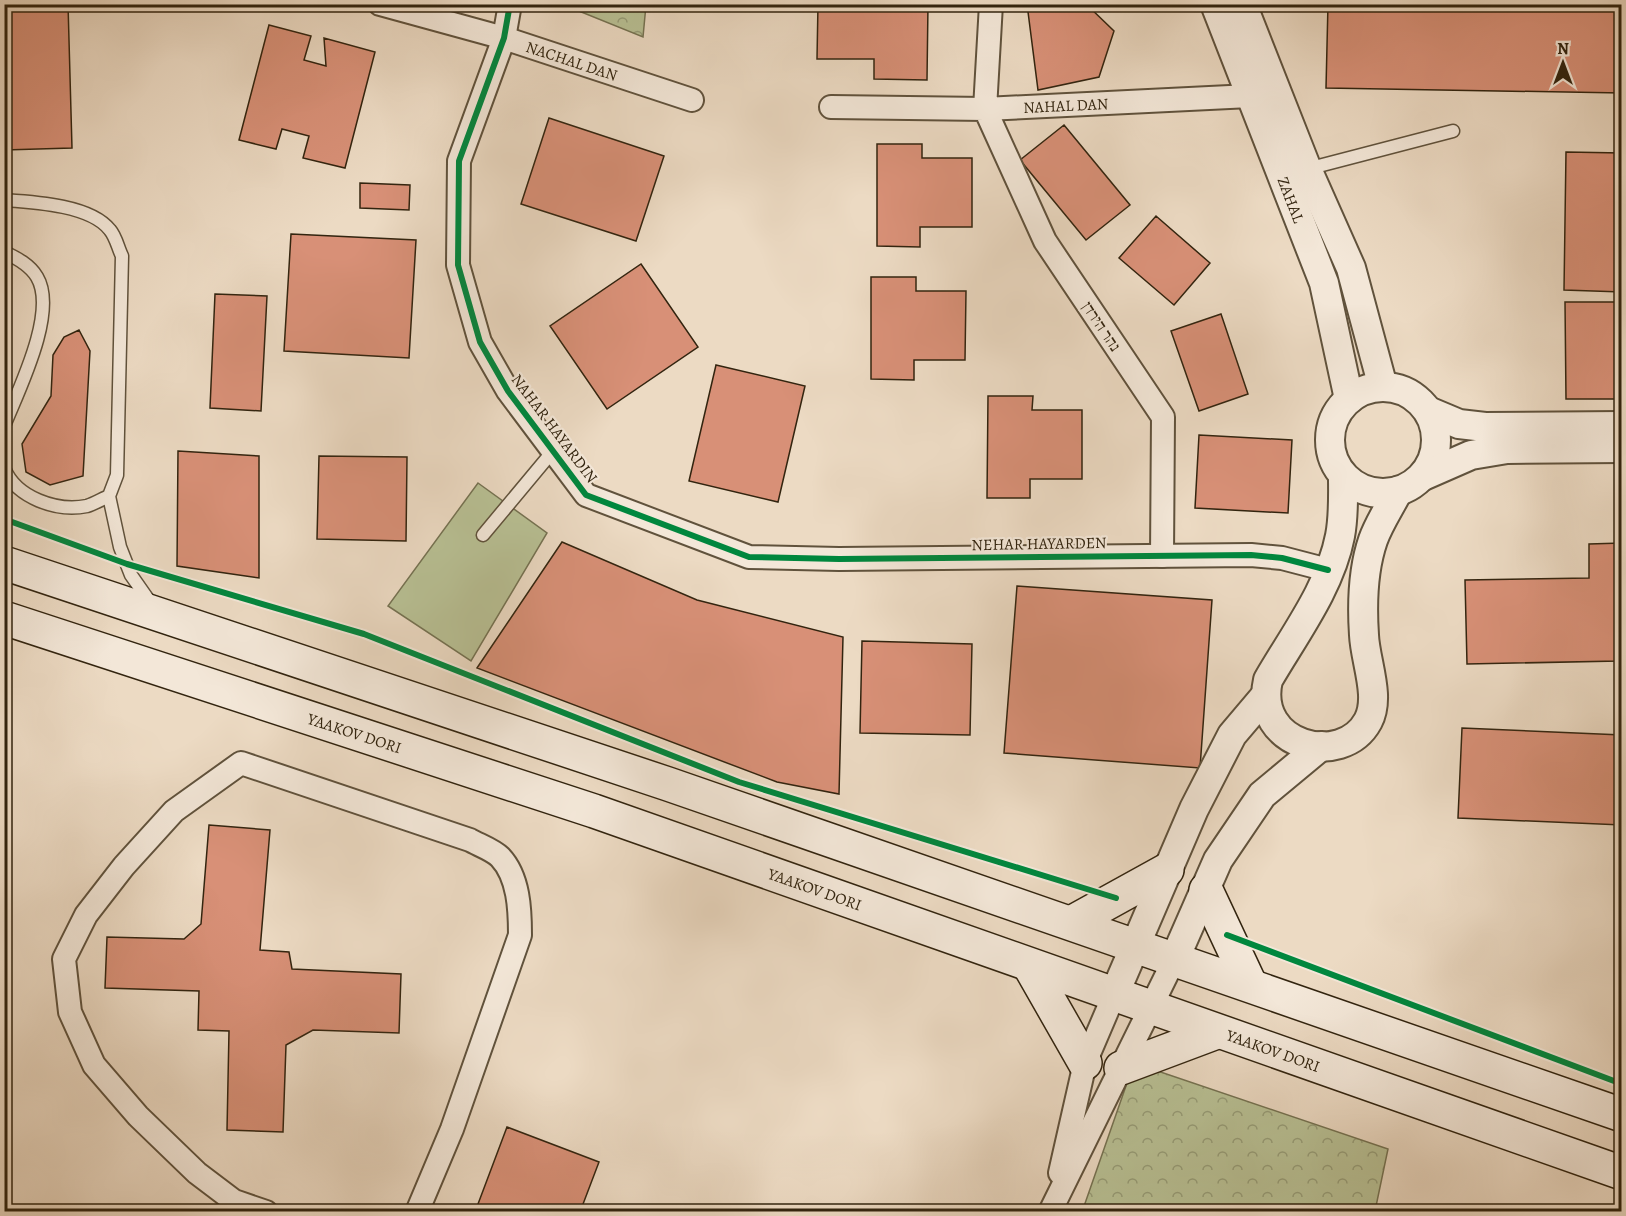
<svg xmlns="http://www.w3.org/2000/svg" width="1626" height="1216" viewBox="0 0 1626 1216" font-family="Alegreya,'Frank Ruhl Libre',serif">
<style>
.grass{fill:#b8c094;stroke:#757252;stroke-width:1.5}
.forest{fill:url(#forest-crowns);stroke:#757252;stroke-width:1.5}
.building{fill:#d89077;stroke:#32240f;stroke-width:1.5}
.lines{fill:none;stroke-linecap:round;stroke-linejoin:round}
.service-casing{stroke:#60523c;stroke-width:15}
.minor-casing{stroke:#60523c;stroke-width:26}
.tertiary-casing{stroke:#60523c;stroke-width:32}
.secondary-casing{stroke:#32240f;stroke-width:36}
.service{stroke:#f3e7d8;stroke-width:12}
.minor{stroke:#f3e7d8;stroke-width:22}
.tertiary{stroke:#f3e7d8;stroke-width:28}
.secondary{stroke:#f3e7d8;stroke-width:33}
.cycleway-casing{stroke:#f3e7d8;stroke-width:10}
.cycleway{stroke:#00873e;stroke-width:6}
.labels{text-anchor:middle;stroke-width:4.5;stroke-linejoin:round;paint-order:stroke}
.street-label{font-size:16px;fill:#32240f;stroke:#f3e7d8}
</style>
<defs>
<pattern id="forest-crowns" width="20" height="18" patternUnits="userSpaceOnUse" patternTransform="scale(1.5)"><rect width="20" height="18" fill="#b8c094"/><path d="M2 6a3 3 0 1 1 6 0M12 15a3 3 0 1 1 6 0" fill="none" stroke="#969c77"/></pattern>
</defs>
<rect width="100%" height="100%" fill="#ecdac3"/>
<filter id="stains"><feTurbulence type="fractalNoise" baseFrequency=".00333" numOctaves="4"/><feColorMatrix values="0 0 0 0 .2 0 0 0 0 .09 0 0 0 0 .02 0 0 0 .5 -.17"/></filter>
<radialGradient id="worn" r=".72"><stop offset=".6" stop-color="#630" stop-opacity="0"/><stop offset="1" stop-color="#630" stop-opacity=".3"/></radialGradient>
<path class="grass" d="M478 483 547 533 471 661 388 606Z"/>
<path class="forest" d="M564 5H646L643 37Z
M1134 1063 1388 1149 1375 1211 1082 1212Z"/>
<path class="building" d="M4 4H68L72 148 4 150Z
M818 4H928L927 80 874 79V59H817Z
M1027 4H1086L1114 31 1099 77 1038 90Z
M1328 4H1622V93L1326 88Z
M269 25 311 36 304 60 326 66 324 38 375 52 345 168 303 158 309 136 282 129 276 149 239 140Z
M549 118 664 156 636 241 521 204Z
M1064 125 1130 205 1086 240 1020 160Z
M877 144H922V158H972V227H920V247L877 246Z
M1566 152 1622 153V292L1564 290Z
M360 183 410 185 409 210 360 208Z
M1156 216 1210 263 1174 305 1119 258Z
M291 234 416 240 409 358 284 351Z
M641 264 698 347 607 409 550 326Z
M871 277H916V291H966L965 360H914V380L871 379Z
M215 294 267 296 261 411 210 408Z
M1565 302H1622V399H1566Z
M1221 314 1248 394 1199 411 1171 331Z
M79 330 90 351 83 476 50 485 26 472 22 444 51 396 53 355 64 337Z
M716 365 805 386 778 502 689 481Z
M988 396H1033L1032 410H1082V479H1030V498H987Z
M1199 435 1292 440 1288 513 1195 508Z
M178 451 259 456V578L177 566Z
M319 456 407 457 406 541 317 539Z
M562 542 697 600 843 637 839 794 777 782 477 668Z
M1622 543 1619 661 1467 664 1465 580 1589 578V544Z
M1017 586 1212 600 1200 768 1004 753Z
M862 641 972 644 970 735 860 733Z
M1462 728 1622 735V825L1458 818Z
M209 825 270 830 260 950 289 952 292 969 401 974 399 1033 313 1030 286 1045 283 1132 227 1130 229 1031 198 1030 199 991 105 988 107 937 184 939 201 924Z
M507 1127 599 1162 580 1212H475Z"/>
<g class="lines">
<g class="service-casing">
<path id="service" d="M1307 169 1453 131
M4 200C34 202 91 205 110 230 116 237 118 248 122 256L117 475 109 496 120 547 131 575 152 605
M4 252C17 258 30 265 37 277 58 312 18 391 4 426
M4 468C16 498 57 512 87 506 94 504 102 499 109 496
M483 535 553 451"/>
</g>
<g class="minor-casing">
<g id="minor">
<path id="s1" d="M380 4 504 38 692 100"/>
<path d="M510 4 504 38 459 161 458 265 480 342 508 391 586 495 749 557 839 559 1251 555 1282 558 1328 570"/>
<path id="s2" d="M991 4 985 109 1250 96"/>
<path d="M831 107 985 109 1045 241 1163 417 1162 556"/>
<path d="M1060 1173 1085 1063 1114 995"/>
<path d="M266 1212 234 1201 197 1173 138 1116 94 1065 70 1012 64 959 86 915 124 866 174 811 241 763 470 840C479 845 493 850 500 857 519 877 520 910 520 935L452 1129 417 1212"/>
<path d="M1050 1212 1175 958"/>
</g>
</g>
<g class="tertiary-casing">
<g id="tertiary">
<path id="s3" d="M1215 4 1324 283 1349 399"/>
<path d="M1242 4 1307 169 1351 268 1383 387"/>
<circle cx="1383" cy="440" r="53"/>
<path d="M1428 411 1459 424 1485 427 1622 426"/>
<path d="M1343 476C1343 495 1344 516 1340 536 1330 588 1294 635 1268 680 1253 746 1342 769 1368 721 1381 697 1365 661 1364 635 1362 605 1363 569 1373 540 1379 523 1390 507 1398 491"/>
<path d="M1423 476 1471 455 1507 449 1622 448"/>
<path d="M1175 958 1218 860 1262 795 1321 746"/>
<path d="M1114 995 1194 809 1232 735 1265 696"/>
</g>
</g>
<g class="secondary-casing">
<g id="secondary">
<path d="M4 563 668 784 1622 1115"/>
<path id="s4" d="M4 618 594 811 1622 1173"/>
<path d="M1206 890 1250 984"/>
<path d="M1071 923 1167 870"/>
<path d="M1029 965 1085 1063"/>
<path d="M1121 1068 1217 1032"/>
</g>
</g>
<use href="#service" class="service"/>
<use href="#minor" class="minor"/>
<use href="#tertiary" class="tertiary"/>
<use href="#secondary" class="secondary"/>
<g class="cycleway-casing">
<path id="cycleway" d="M510 4 504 38 459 161 458 265 480 342 508 391 586 495 749 557 839 559 1251 555 1282 558 1328 570
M4 519 127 564 364 634 739 782 1116 898
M1227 935 1622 1084"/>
</g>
<use href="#cycleway" class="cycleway"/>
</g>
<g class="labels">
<g class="street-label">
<text dy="6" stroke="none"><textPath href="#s1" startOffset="200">NACHAL DAN</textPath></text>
<text dy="6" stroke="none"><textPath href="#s2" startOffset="186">NAHAL DAN</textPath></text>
<text dy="6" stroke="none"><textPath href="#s3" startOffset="210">ZAHAL</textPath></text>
<text transform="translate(1102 326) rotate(56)" y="6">נהר הירדן</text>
<text transform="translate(555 428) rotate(53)" y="6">NAHAR HAYARDIN</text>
<text transform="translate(1039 543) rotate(-1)" y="6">NEHAR HAYARDEN</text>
<text dy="6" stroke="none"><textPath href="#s4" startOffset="369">YAAKOV DORI</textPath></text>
<text dy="6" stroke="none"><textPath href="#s4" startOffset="855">YAAKOV DORI</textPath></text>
<text dy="6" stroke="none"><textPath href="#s4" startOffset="1341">YAAKOV DORI</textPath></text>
</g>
</g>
<rect width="1626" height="1216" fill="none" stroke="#ecdac3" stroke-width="24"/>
<rect x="6" y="6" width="1614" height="1204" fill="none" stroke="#32240f" stroke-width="3"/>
<rect x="12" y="12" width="1602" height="1192" fill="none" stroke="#32240f" stroke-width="1.5"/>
<g transform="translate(1563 63)" stroke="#f3e7d8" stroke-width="4.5" paint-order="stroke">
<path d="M0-4.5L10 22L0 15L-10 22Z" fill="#32240f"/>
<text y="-9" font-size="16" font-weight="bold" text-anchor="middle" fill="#32240f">N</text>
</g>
<rect width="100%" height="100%" filter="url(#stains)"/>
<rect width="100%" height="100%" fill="url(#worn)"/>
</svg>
